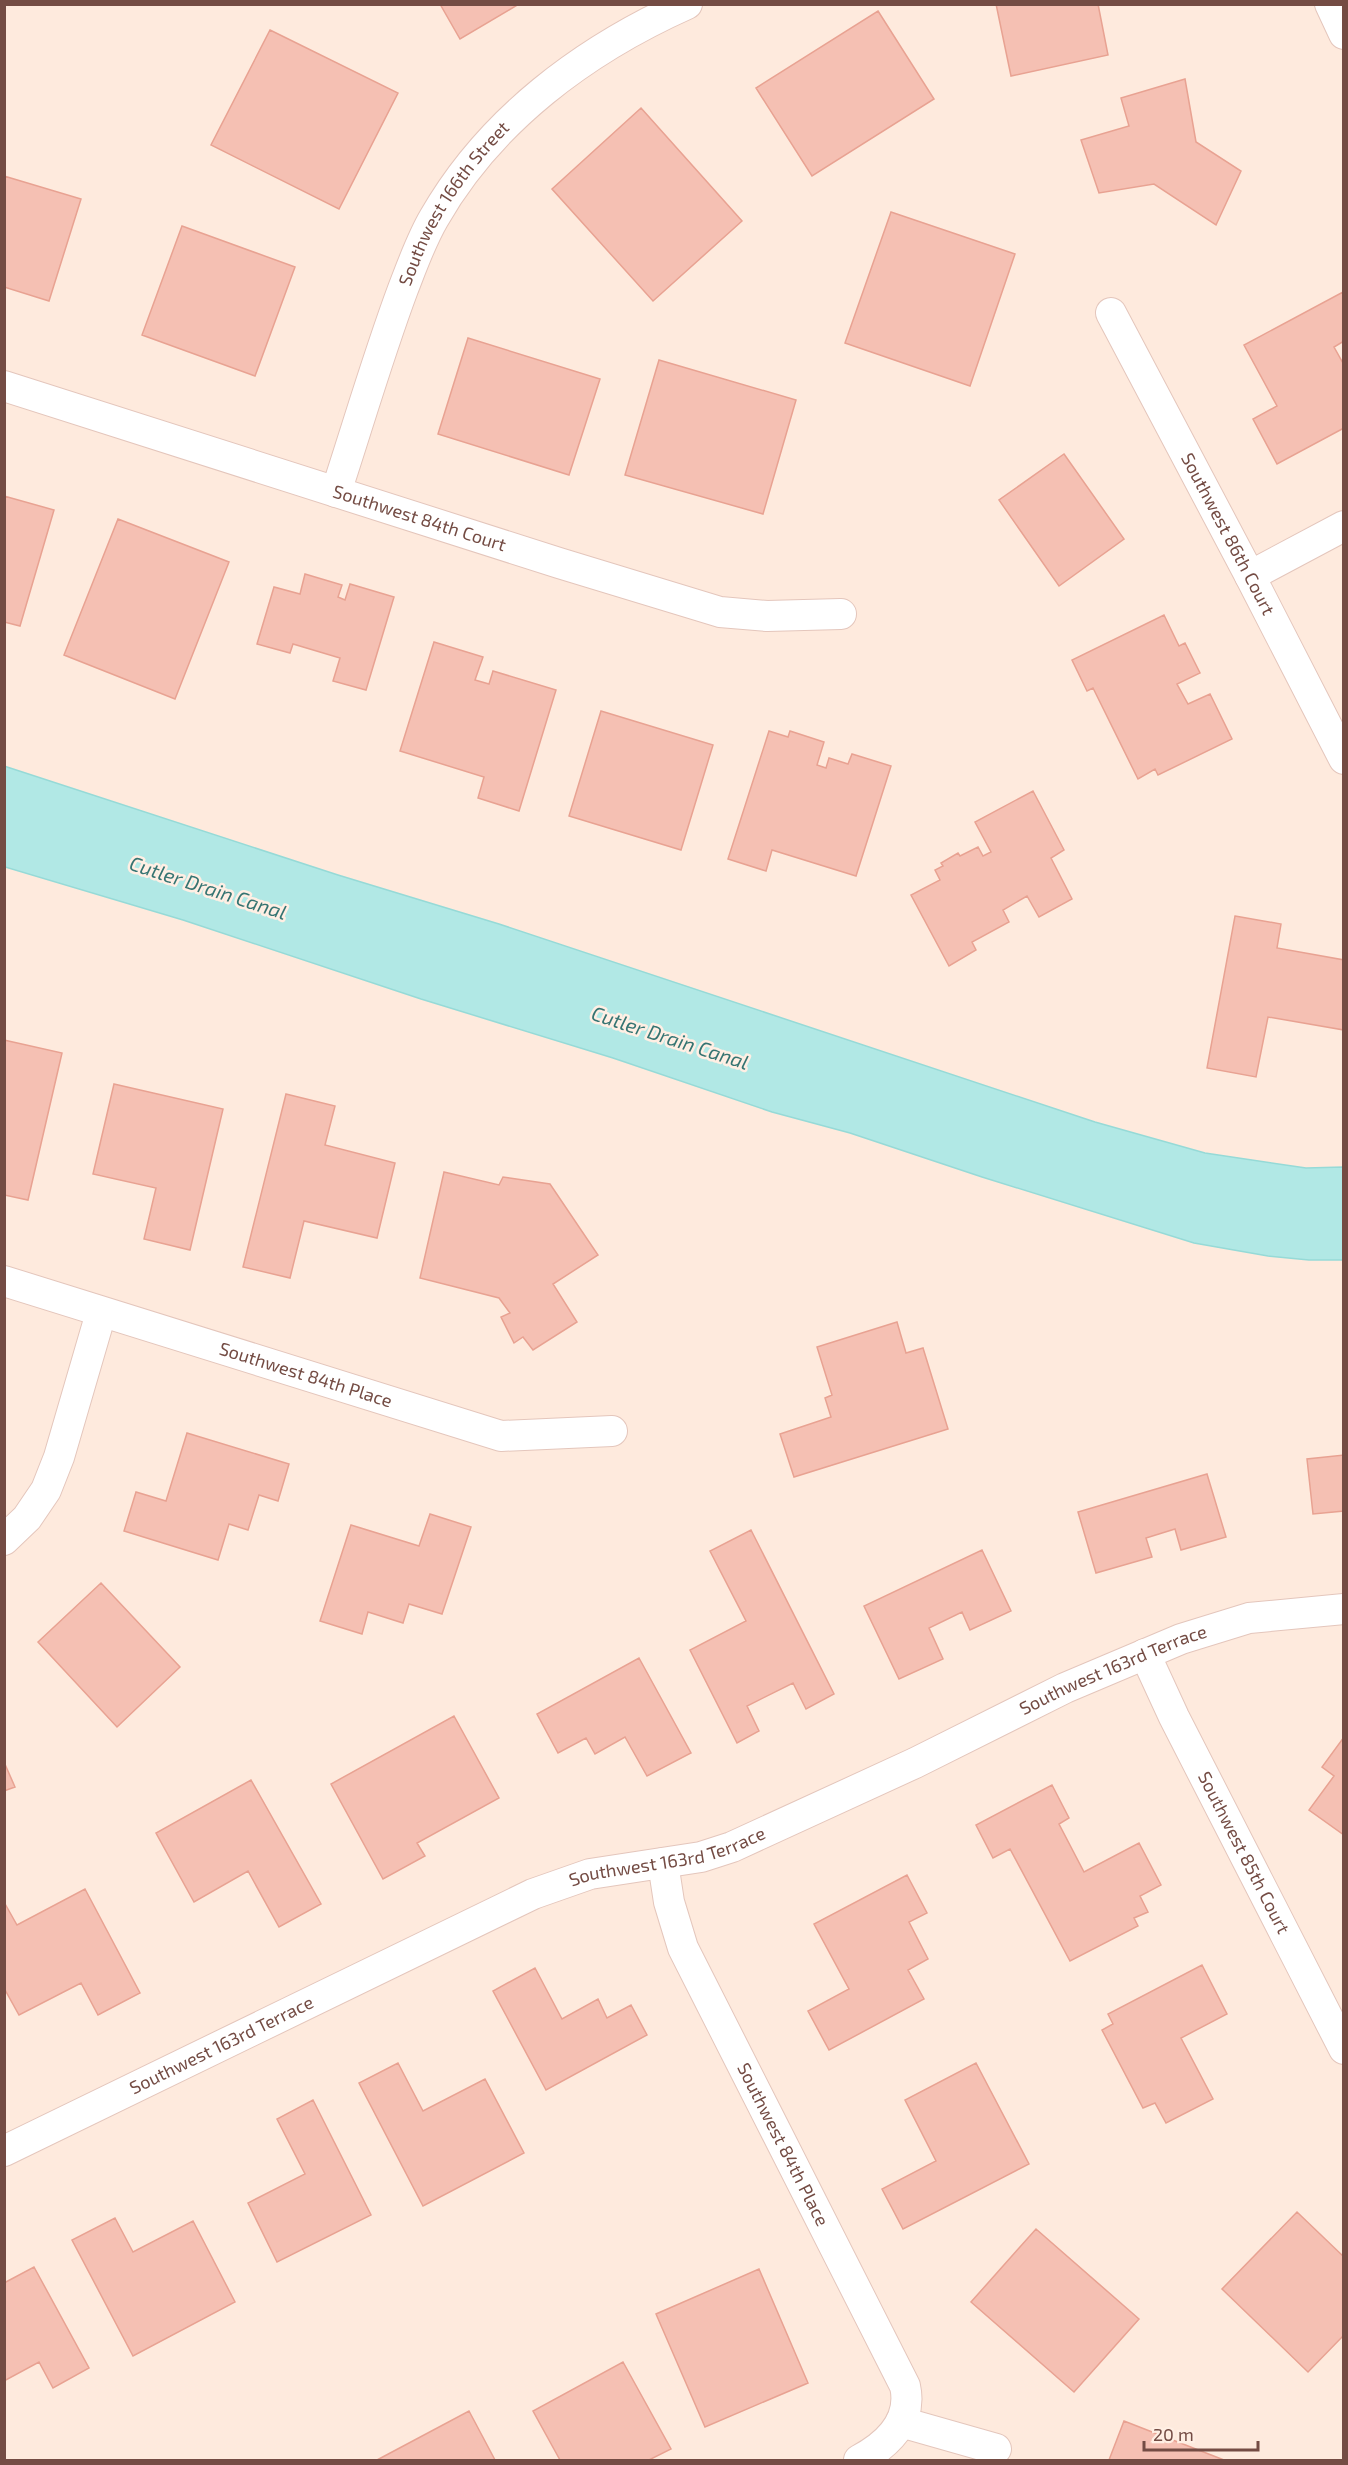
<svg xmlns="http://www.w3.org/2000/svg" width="1348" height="2465" viewBox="0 0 1348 2465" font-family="'Exo 2',sans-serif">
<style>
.water{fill:#b1e8e5;stroke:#96dad7;stroke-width:1.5}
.building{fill:#f5c0b3;stroke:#e8a292;stroke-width:1.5}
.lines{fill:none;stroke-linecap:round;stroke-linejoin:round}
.minor-casing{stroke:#e4c6bc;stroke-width:32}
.minor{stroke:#fff;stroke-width:30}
.labels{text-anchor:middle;stroke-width:5;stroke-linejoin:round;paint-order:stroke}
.street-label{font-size:18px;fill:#744c44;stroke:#ffefe4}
.water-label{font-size:20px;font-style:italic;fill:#357472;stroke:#ffefe4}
</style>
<rect width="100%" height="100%" fill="#feeadd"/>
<path class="water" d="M4 766 338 875 499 924 1095 1122 1205 1153 1306 1168 1343 1167V1260H1309L1268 1256 1194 1243 982 1177 850 1133 772 1112 613 1058 421 999 183 920 5 867Z"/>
<path class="building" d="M440 4H519L460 39Z
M996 4H1098L1108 55 1011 76Z
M878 11 934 99 812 176 756 88Z
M270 30 398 93 339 209 211 145Z
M1185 79 1196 142 1241 171 1216 225 1154 184 1099 193 1081 140 1129 126 1121 98Z
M641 108 742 221 653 301 552 189Z
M4 176 81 199 49 301 4 287Z
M891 212 1015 254 970 386 845 343Z
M182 226 295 267 255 376 142 335Z
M1343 292 1344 341 1334 347 1344 365V428L1277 464 1253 419 1277 406 1244 345Z
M468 338 600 379 569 475 438 434Z
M659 360 796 400 763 514 625 475Z
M1064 454 1124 539 1059 586 999 500Z
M4 496 54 510 20 626 4 622Z
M118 519 229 562 175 699 64 655Z
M305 574 342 585 338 597 345 600 350 584 394 597 366 690 333 681 340 658 293 644 290 653 257 644 274 587 300 594Z
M1164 615 1179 646 1185 643 1200 673 1177 684 1188 704 1210 694 1232 739 1158 775 1155 769 1138 779 1093 688 1087 691 1072 660Z
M434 642 483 657 475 680 489 684 493 671 556 690 519 811 478 798 484 777 400 751Z
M601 711 713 745 681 850 569 816Z
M769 731 788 737 790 731 824 742 817 765 826 768 829 758 848 764 852 754 891 766 856 876 772 850 766 871 728 859Z
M1033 791 1064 850 1051 858 1072 899 1039 917 1027 896 1003 910 1009 922 972 942 976 950 949 966 911 895 940 880 935 870 943 866 941 863 958 853 960 856 978 847 983 856 991 852 975 822Z
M1235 916 1281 924 1277 948 1344 960V1030L1268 1017 1256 1077 1207 1068Z
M4 1040 62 1053 28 1200 4 1195Z
M114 1084 223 1109 190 1250 144 1239 156 1188 93 1174Z
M286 1094 335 1106 325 1145 395 1163 377 1238 304 1221 290 1278 243 1267Z
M444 1172 499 1185 503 1177 550 1184 598 1255 553 1284 577 1322 533 1350 523 1337 514 1343 501 1317 510 1313 499 1298 420 1278Z
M897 1322 906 1353 923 1348 948 1429 794 1477 780 1434 831 1417 825 1398 832 1395 817 1347Z
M187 1433 289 1464 278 1501 259 1495 248 1530 229 1524 218 1560 124 1531 136 1492 166 1501Z
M1344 1455V1511L1313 1514 1307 1459Z
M1207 1474 1226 1537 1181 1550 1175 1529 1146 1538 1152 1557 1096 1573 1078 1512Z
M430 1514 471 1527 442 1614 409 1604 403 1623 368 1612 362 1634 320 1621 351 1525 419 1546Z
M751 1530 834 1694 806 1709 793 1683 747 1706 759 1731 737 1743 690 1650 746 1621 710 1551Z
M982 1550 1011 1611 970 1630 962 1612 929 1628 943 1659 899 1679 864 1606Z
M101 1583 180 1667 117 1727 38 1642Z
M639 1658 691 1753 647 1776 625 1737 595 1754 586 1738 558 1753 537 1714Z
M454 1716 499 1798 417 1843 425 1856 383 1879 331 1784Z
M1344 1737V1835L1309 1810 1334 1776 1322 1767Z
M4 1762 15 1787 4 1791Z
M251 1780 321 1904 279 1927 248 1871 194 1902 156 1833Z
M1052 1785 1069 1818 1059 1824 1084 1872 1139 1843 1161 1885 1140 1896 1148 1912 1134 1918 1138 1926 1070 1961 1010 1849 993 1858 976 1825Z
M907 1875 927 1913 909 1922 928 1959 908 1970 924 1999 829 2050 808 2011 849 1989 814 1924Z
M85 1889 140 1993 98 2015 81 1983 19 2015 4 1988V1902L17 1925Z
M1202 1965 1227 2014 1181 2038 1213 2099 1166 2123 1155 2103 1143 2108 1102 2030 1113 2024 1108 2014Z
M535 1968 562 2019 598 1999 607 2018 631 2005 647 2035 546 2090 493 1991Z
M398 2063 423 2111 485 2079 524 2153 423 2206 359 2083Z
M976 2063 1029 2164 903 2229 882 2189 936 2161 905 2100Z
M313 2100 371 2215 277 2262 248 2203 305 2174 277 2119Z
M1297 2212 1344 2257V2335L1308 2372 1222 2289Z
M115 2218 133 2252 193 2221 235 2302 133 2356 72 2240Z
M1036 2229 1139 2319 1074 2392 971 2302Z
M34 2267 89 2368 53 2388 39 2362 4 2381V2283Z
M759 2269 808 2383 705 2427 656 2314Z
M623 2362 671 2449 649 2460H560L533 2411Z
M469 2411 495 2460H377Z
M1124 2421 1224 2460H1109Z"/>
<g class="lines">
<g class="minor-casing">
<g id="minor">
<path d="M1330 4 1344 34"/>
<path id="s1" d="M1111 313 1250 576 1344 759"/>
<path id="s2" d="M4 386 559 563 720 612 767 616 841 614"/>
<path id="s3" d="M336 492C358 425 378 356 403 289 412 266 421 240 434 218 490 120 584 50 687 4"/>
<path d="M1250 576 1344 526"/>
<path id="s4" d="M4 1281 501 1436 612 1431"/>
<path d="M4 1540 27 1518 46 1490 59 1457 101 1313"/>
<path id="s5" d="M1145 1654 1174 1717 1344 2049"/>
<path id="s6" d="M663 1863 669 1902 683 1948 905 2386C913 2421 887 2445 859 2460"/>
<path id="s7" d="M4 2151 533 1894 590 1874 701 1857 732 1847 915 1763 1065 1688 1181 1639 1249 1618 1344 1609"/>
<path d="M901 2422 996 2449"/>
</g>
</g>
<use href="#minor" class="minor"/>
</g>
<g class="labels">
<g class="street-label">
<text dy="6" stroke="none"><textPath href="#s3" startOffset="314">Southwest 166th Street</textPath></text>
<text dy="6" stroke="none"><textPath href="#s2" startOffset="436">Southwest 84th Court</textPath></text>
<text dy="6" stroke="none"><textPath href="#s1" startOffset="250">Southwest 86th Court</textPath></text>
<text dy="6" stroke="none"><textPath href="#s4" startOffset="316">Southwest 84th Place</textPath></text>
<text dy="6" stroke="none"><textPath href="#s7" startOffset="1214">Southwest 163rd Terrace</textPath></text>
<text dy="6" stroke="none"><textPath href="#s5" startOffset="222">Southwest 85th Court</textPath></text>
<text dy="6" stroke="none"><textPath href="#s7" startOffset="728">Southwest 163rd Terrace</textPath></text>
<text dy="6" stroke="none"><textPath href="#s7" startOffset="242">Southwest 163rd Terrace</textPath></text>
<text dy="6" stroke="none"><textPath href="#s6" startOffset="308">Southwest 84th Place</textPath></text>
</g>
<g class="water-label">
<text transform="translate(208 888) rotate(18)" y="7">Cutler Drain Canal</text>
<text transform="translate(670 1038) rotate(18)" y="7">Cutler Drain Canal</text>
</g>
</g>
<rect width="1348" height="2465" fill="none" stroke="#744c44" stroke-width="12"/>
<path d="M1144 2441v9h114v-9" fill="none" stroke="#744c44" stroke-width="3"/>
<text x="1153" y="2441" font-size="18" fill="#744c44" stroke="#ffefe4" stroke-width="4.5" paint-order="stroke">20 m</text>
</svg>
